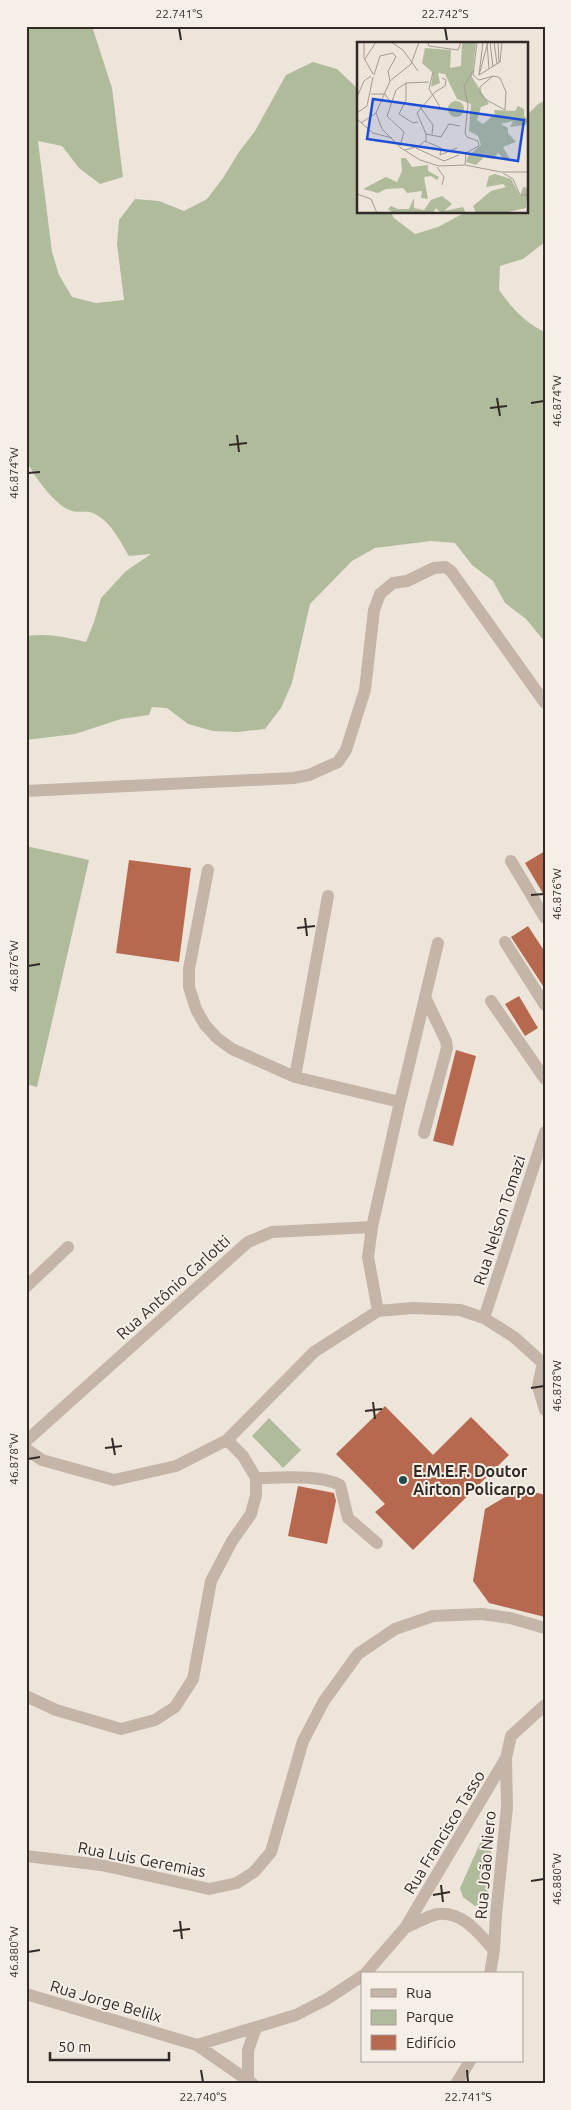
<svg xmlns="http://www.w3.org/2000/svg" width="571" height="2110" viewBox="0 0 571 2110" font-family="Ubuntu,sans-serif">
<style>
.green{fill:#b0bb9c}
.building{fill:#b7694f}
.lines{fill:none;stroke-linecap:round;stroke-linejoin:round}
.minor{stroke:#c4b5a8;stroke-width:12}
.ticks{fill:none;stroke:#322a27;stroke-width:2}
.poi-dot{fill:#224b4e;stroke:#f6efe6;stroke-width:2}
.labels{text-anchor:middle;stroke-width:4;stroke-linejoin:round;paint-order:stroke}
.street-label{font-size:16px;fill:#322a27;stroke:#f6efe6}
.poi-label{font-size:16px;font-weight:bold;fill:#322a27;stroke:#f6efe6;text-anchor:start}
.inset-road{fill:none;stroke:#a39a92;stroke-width:1}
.view{fill:#1d4ed8;fill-opacity:0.15;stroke:#1d4ed8;stroke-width:2.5}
.inset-edge{fill:none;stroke:#322a27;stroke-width:2.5}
.neatline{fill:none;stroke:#322a27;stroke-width:2}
.ticks-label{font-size:12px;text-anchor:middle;fill:#322a27}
</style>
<rect width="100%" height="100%" fill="#eee5da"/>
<path class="green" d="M26 26H92L112 88 123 177 100 184 79 168 62 146 38 141 52 252 59 275 72 297 96 303 124 300 117 244 119 220 135 199 159 201 184 211 207 199 223 178 239 152 255 131 286 75 313 62 337 69 358 89V212L391 213 394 218 415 234 438 227 464 213 527 212V115L537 105 545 100V242L523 259 500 266 499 290C511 307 525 323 545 332V642L526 619 505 603 493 581 472 565 455 543 431 541 375 548 352 561 310 604 292 683 281 708 265 729 237 732 213 731 188 724 167 708 152 707 149 715 121 719 75 734 26 740V636C47 633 65 637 86 642L94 622 101 598 126 571 151 554 129 556C120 541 111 522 95 514 89 510 79 513 72 511 56 507 33 475 26 460Z
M26 846 89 860 37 1087 26 1084Z
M269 1418 301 1450 283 1468 252 1436Z
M494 1812 488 1893 486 1902 475 1906 463 1897 460 1888Z"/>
<path class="building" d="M545 851V897L525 863Z
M129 860 191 868 179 962 116 953Z
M528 926 545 952V989L511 937Z
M519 996 538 1028 525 1036 505 1004Z
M456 1050 476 1056 453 1146 433 1141Z
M385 1406 433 1455 471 1417 509 1455 413 1550 375 1512 385 1504 336 1454Z
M298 1486 334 1493 336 1501 327 1544 288 1536Z
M520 1488 545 1495V1617L489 1603 473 1581 485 1509Z"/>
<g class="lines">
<path class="minor" d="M26 791 293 778 309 775 338 762 346 750 365 690 374 610 380 594 393 583 407 581 434 568 445 567 451 571 545 703
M511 861 545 918
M208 870 189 969V987L196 1009 205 1025 217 1038 232 1049 295 1077 400 1102 372 1227 368 1257 378 1311
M505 942 545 1005
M491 1001 545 1079
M295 1077 328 896
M400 1102 438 943
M424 1133 447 1048 446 1041 425 997
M26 1287 68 1247
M484 1318 545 1132
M543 1363 538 1386 545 1410
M26 1441 248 1242 272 1232 372 1227
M26 1449 42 1460 114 1480 176 1466 227 1440 314 1352 378 1311 413 1308 460 1310 484 1318 514 1337 545 1365
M256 1478C279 1478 319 1474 340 1485L348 1518 377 1543
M26 1696 56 1710 121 1729 155 1720 175 1707 193 1679 211 1581 232 1541 251 1514 256 1495V1478L243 1456 227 1440
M26 1856 101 1865 209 1889 237 1883 254 1872 271 1852 303 1741 324 1701 358 1654 395 1629 433 1616 482 1614 510 1618 545 1628
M405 1928C415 1924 427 1916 438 1914 463 1911 479 1934 494 1950
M365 1974 405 1928 506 1758 511 1736 545 1705
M490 1974 494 1950 496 1915 507 1807 506 1758
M26 1994 197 2045 253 2084
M197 2045 296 2015 327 1999 362 1976
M248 2080V2050L256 2028
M456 2084 470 2061"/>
</g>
<path class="ticks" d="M179 28 181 40M445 28 447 40M497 398 500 416M531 403 544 401M490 408 507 406M237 435 239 452M229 445 247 443M28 473 40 472M531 895 544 894M305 918 307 936M297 928 315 926M28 966 40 964M531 1388 544 1386M373 1402 375 1419M365 1411 382 1409M112 1438 115 1455M105 1448 122 1446M28 1459 40 1457M531 1881 544 1879M441 1885 443 1902M433 1895 450 1892M180 1921 182 1939M173 1931 190 1929M28 1952 40 1950M201 2070 203 2082M467 2070 468 2082"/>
<circle class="poi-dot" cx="403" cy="1480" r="5"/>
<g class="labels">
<g class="street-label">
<text transform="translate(499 1220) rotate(-72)" y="6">Rua Nelson Tomazi</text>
<text transform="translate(173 1287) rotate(-42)" y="6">Rua Antônio Carlotti</text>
<text transform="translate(444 1832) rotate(-59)" y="6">Rua Francisco Tasso</text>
<text transform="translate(142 1859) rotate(11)" y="6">Rua Luis Geremias</text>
<text transform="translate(485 1865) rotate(-85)" y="6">Rua João Niero</text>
<text transform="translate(106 2001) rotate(16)" y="6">Rua Jorge Belilx</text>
</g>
<g class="poi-label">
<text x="413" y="1477">E.M.E.F. Doutor<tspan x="413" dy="18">Airton Policarpo</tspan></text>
</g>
</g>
<g transform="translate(357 42)">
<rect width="171" height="171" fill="#eee5da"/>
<path d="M105 0H119L115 35 132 62 124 65 120 78 126 82 138 72 137 68 158 69 161 64 167 67V74L171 78 169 83 153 85 156 79 144 82 151 86V91L159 100 146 105 154 119 147 117 141 111 136 117 127 115 119 123 109 120 111 114 124 103 121 94 112 89 114 62 100 57 88 32 81 31 83 41 74 45 76 31 65 21 68 6 94 8 93 26 104 24ZM91 67a8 8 0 1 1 16 0a8 8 0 1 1-16 0ZM44 116H49L55 125 71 123V129L82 135 80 138 74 134 67 135 71 157 64 156 65 149 50 151 46 146 29 147 21 151 6 147 29 135 40 140 45 129ZM138 132 154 137 163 154 166 145 171 146 169 166 147 171H119L116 164 134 149 149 145 146 142 129 145 132 134ZM85 154 95 162 87 169 106 165 109 171H84L79 166 76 171H36L31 167 34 164 41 167H52L57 156V166L67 168 74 158Z" fill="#b0bb9c"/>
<path class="inset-road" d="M7 0V16L16 32M34 0 46 8 61 29M71 0 72 4 101 8 104 0M120 0 116 33 122 38 133 35 136 34 141 35 143 36 149 50 148 68 128 57 123 51V45L136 34M133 0 136 25M137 0 140 22M141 0 142 21M130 1 132 27M8 17 19 0M76 30 72 47 83 65M17 33 23 14 36 11 39 15 31 29 33 39M122 33 143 20 145 0M122 33 126 0M122 33 131 0M49 41V58L42 72 56 81 61 80M14 52H28L34 61M0 55 7 39 14 34M63 65 76 83 75 92M0 71 10 64 16 35M19 71 25 87 44 106 63 118 82 124 108 123 144 130H172M0 77 16 91 35 96M4 81 19 71 33 39 54 22 62 0M69 92 84 95 92 82 103 84M68 99 84 106M43 104 47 90 30 74 39 48 49 41 72 40M59 106 87 119 102 113M84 106 83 113 100 106M48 108 62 104 69 98V92L60 71 78 50 88 44 89 38 85 36M108 123 109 111 122 104 121 99 110 95 108 91 111 63 107 44 116 29M80 125 87 135 85 143M146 131 156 137 163 153H172M0 152 14 157 20 171"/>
<path class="view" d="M16 57 167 78 161 119 10 97Z"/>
<rect width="171" height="171" class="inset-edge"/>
</g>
<rect width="571" height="2110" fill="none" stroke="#f6efe6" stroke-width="55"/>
<rect x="361" y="1972" width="162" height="90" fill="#f6efe6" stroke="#a8a09a"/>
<rect x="371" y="1989" width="25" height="8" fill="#c4b5a8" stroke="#a8a09a"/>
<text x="406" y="1998" font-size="15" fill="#322a27">Rua</text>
<rect x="371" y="2010" width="25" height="15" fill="#b0bb9c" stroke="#a8a09a"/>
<text x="406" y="2022" font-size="15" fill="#322a27">Parque</text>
<rect x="371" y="2035" width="25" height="15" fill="#b7694f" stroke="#a8a09a"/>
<text x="406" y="2048" font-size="15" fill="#322a27">Edifício</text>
<path d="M50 2052v8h119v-8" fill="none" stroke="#322a27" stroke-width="2.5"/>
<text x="58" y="2052" font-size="15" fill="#322a27" stroke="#f6efe6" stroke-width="4" paint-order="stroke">50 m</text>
<rect x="28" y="28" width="516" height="2054" class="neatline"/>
<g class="ticks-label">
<text x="179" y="18">22.741°S</text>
<text x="445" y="18">22.742°S</text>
<text transform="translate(557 401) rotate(-90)" y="4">46.874°W</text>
<text transform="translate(14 473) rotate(-90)" y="4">46.874°W</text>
<text transform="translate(557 894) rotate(-90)" y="4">46.876°W</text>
<text transform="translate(14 966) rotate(-90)" y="4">46.876°W</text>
<text transform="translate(557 1386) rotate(-90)" y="4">46.878°W</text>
<text transform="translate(14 1459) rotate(-90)" y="4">46.878°W</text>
<text transform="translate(557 1879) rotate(-90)" y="4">46.880°W</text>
<text transform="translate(14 1952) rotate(-90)" y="4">46.880°W</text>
<text x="203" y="2101">22.740°S</text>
<text x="468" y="2101">22.741°S</text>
</g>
</svg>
